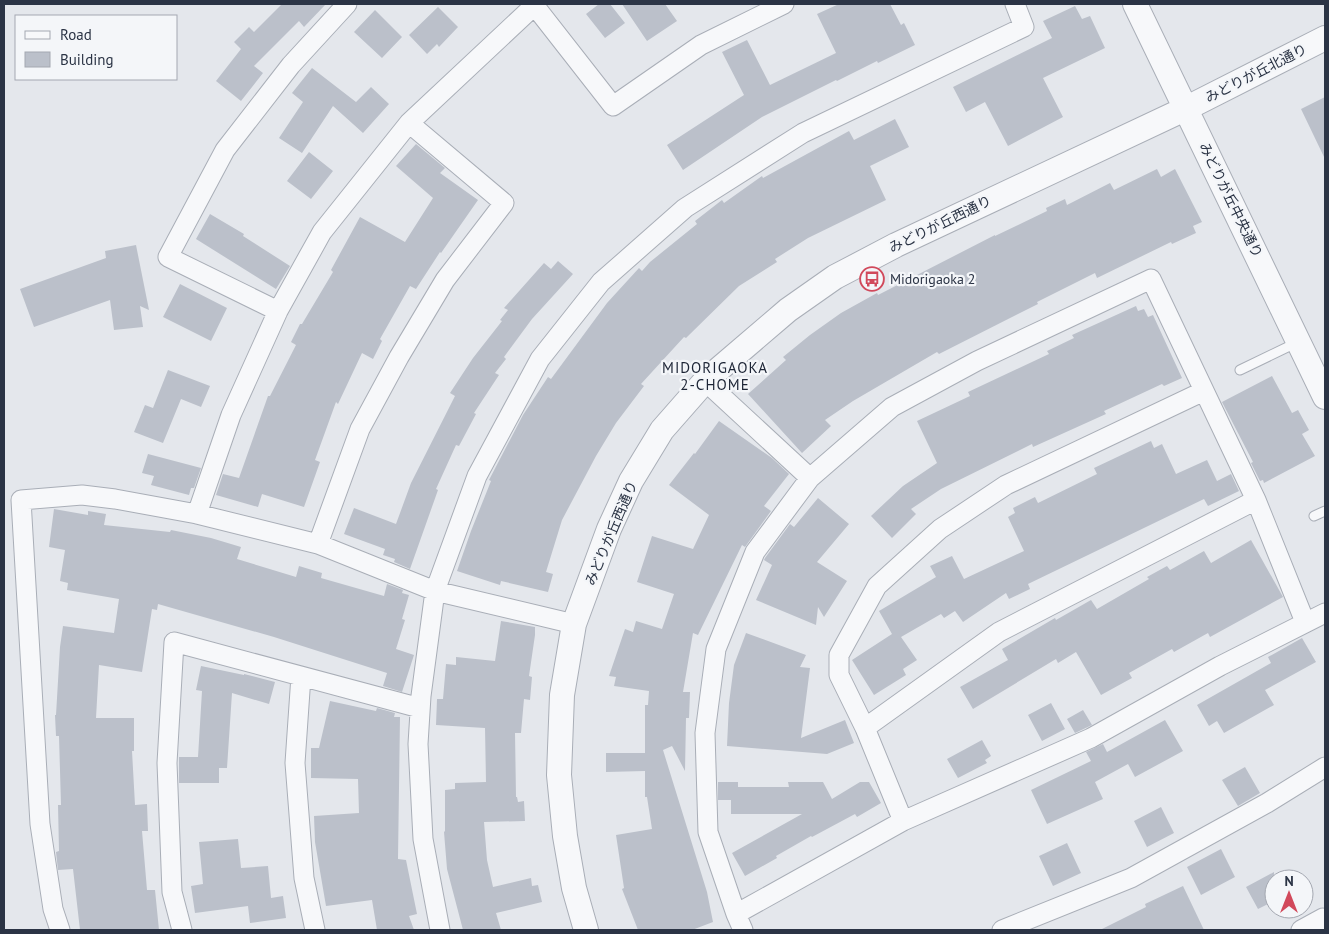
<svg xmlns="http://www.w3.org/2000/svg" width="1329" height="934" viewBox="0 0 1329 934" font-family="'PT Sans','Noto Sans JP',sans-serif">
<style>
.building{fill:#bbc0ca}
.lines{fill:none;stroke-linecap:round;stroke-linejoin:round}
.service-casing{stroke:#a9aeb7;stroke-width:11}
.minor-casing{stroke:#a9aeb7;stroke-width:21}
.tertiary-casing{stroke:#a9aeb7;stroke-width:26}
.service{stroke:#f7f8fa;stroke-width:9}
.minor{stroke:#f7f8fa;stroke-width:19}
.tertiary{stroke:#f7f8fa;stroke-width:24}
.labels{text-anchor:middle;stroke-width:4.5;stroke-linejoin:round;paint-order:stroke}
.street-label{font-size:14px;fill:#2b3445;stroke:#f4f6f9}
.poi-label{font-size:14px;fill:#2b3445;stroke:#f4f6f9;text-anchor:start}
.neighbourhood-label{font-size:15px;letter-spacing:1px;fill:#1d2536;stroke:#f4f6f9}
</style>
<rect width="100%" height="100%" fill="#e4e7ec"/>
<path class="building" d="M280 4H326L304 27 299 21 254 66 263 73 241 101 216 81 241 49 234 42 249 27 254 32 281 5Z
M599 4H610L625 23 605 38 586 14Z
M622 4H665L677 21 647 41Z
M839 4H890L901 25 904 23 915 45 878 63 877 61 837 81 836 80 762 117 683 170 667 145 744 95 722 52 747 40 770 85 836 53 817 14Z
M1075 6 1082 19 1090 16 1105 48 1043 78 1063 117 1008 146 985 102 966 112 953 87 1052 38 1043 21Z
M438 7 458 27 439 47 437 44 427 54 409 35Z
M375 10 402 37 382 58 354 32Z
M312 68 356 102 371 87 389 104 363 133 333 106 302 153 279 138 303 102 292 93Z
M1325 97V159L1301 109Z
M895 119 909 147 870 166 886 200 808 238 775 259 777 262 739 286 686 338 684 337 641 384 644 386 616 423 596 456 562 520 546 572 553 574 548 592 501 581 500 585 457 571 471 531 491 481 489 480 523 415 548 377 551 379 607 303 639 268 642 271 650 262 697 224 695 221 722 200 724 203 762 176 763 178 849 131 854 140Z
M416 144 445 168 440 173 478 200 441 253 440 252 416 289 410 286 380 339 382 341 373 359 362 353 338 404 336 402 315 460 320 462 304 507 262 494 258 507 216 495 223 474 239 478 268 396H270L296 345 291 342 300 324H302L333 272 331 270 360 217 405 242 433 198 396 166Z
M309 152 333 171 311 199 287 181Z
M1157 169 1161 177 1175 169 1202 222 1193 226 1196 233 1172 244 1171 242 1097 278 1095 273 1037 302 1038 304 939 354 937 352 853 401 825 420 831 426 802 453 748 394 786 360 783 357 810 335 841 313 877 293 878 295 995 235V236L1047 211 1046 208 1065 199 1067 205 1110 183 1114 190Z
M210 214 244 234 243 236 290 266 276 289 196 239Z
M136 245 149 310 140 306 143 327 114 330 110 300 34 327 20 289 106 258 105 251Z
M558 261 573 274 532 319 504 357 506 359 495 373 499 375 474 413 476 414 459 446 456 445 436 489 438 490 410 569 394 562 395 559 383 555 385 549 344 534 354 508 396 524 411 483 455 396 450 393 473 358 502 321 500 320 508 310 504 308 544 263 551 269Z
M180 284 227 308 211 341 163 317Z
M1136 306 1138 311 1144 309 1148 317 1153 315 1182 378 1164 386 1162 384 1104 411 1106 414 1033 447 1032 444 941 489 911 509 916 514 892 538 871 516 903 486 937 463 917 421 970 396 968 392 1049 354 1047 351 1074 338 1072 335Z
M168 370 210 386 201 407 181 399 163 443 134 432 145 405 153 408Z
M1272 376 1292 413 1298 410 1309 430 1302 434 1315 456 1264 483 1263 480 1260 481 1251 463 1253 462 1222 402Z
M719 421 772 458 789 474 764 506 771 511 745 547 742 545 698 635 693 633 683 692H690L689 718H686L685 771 672 746 663 750 707 892 713 922 692 930H638L622 889 624 888 616 835 652 829 647 797H645V771L606 772V753H645V705H648L649 691 614 686 616 677 609 676 625 629 633 632 636 621 662 629 674 594 637 582 652 536 693 549 709 515 669 485 694 453 695 454Z
M1151 441 1154 448 1162 444 1176 474 1207 460 1217 481 1231 474 1239 491 1208 506 1204 499 1028 584 1030 589 1009 599 1006 593 963 622 955 611 944 618 941 614 901 637 917 660 903 669 906 675 874 695 852 660 892 634 879 611 936 577 930 566 952 556 964 579 1024 551 1008 517 1015 513 1013 508 1035 497 1038 503 1097 474 1094 468Z
M148 454 201 468 194 488H191L189 495 151 485 154 476 142 473Z
M818 498 849 524 817 562 847 581 824 617 818 607 816 625 756 600 772 565 764 560 765 558 790 524 794 527Z
M54 509 88 515V511L106 514 104 525 170 532 171 530 211 538 241 547 237 559 296 577 299 566 322 573 321 578 384 596 387 584 403 590 402 593 409 595 402 619 405 620 396 649 414 655 402 692 383 686 387 673 274 637 158 604 157 610 152 609 142 672 99 665 96 718H134V751H132L135 805 147 804 148 831H142L147 890H155L159 930H80L73 869 58 870 56 852 59 851 58 805H61L59 736H56L55 715H56L60 647 63 626 114 633 119 599 67 590 68 583 60 581 65 550 49 547Z
M1251 540 1283 597 1210 637 1208 633 1174 652 1172 649 1129 673 1132 678 1101 695 1076 652 1058 663 1056 659 973 709 960 687 1008 660 1002 649 1055 618 1056 620 1091 600 1097 609 1149 579 1147 577 1167 566 1170 570 1204 551 1211 563Z
M501 621 535 627V635L529 676 532 677 530 700 524 699 521 733H515L516 797H517L518 802 524 801 525 821 484 822 487 860 493 887 531 878 532 886 538 885 542 902 496 913 501 930H463L447 869 444 832 445 831V790L455 789V783L486 782 485 728 436 725 437 699H443L446 664 456 665V657L495 661Z
M746 633 806 655 800 667 810 668 801 738 845 720 854 743 827 754 727 746 729 703 734 665Z
M1302 638 1316 662 1265 690 1274 705 1224 733 1217 721 1209 726 1197 705 1271 663 1268 657Z
M201 666 244 675V674L275 682 269 704 232 693 227 768H219V783H179V757H198L202 691 196 690Z
M330 701 376 711 377 708 395 713 394 717H400L398 859 406 860 417 914 409 916 414 930H377L372 900 326 906 315 842 314 816 359 813 358 779 311 778V748H319Z
M1051 703 1065 729 1042 741 1028 715Z
M1083 710 1092 725 1075 733 1067 719Z
M1165 720 1183 751 1135 777 1128 764 1095 782 1103 799 1047 824 1031 790 1091 761 1086 752 1103 744 1107 752Z
M982 740 991 756 985 760 987 763 958 778 947 759Z
M1245 767 1260 793 1238 806 1222 780Z
M718 782H738V787H789L788 782H823L832 799 860 782H869L881 803 857 817 855 814 812 837 811 836 776 856 777 858 745 876 732 853 802 814H731V800H718Z
M1161 807 1174 833 1147 847 1134 821Z
M238 839 241 868 268 866 271 898 283 896 286 918 250 923 248 906 195 913 191 886 203 884 199 842Z
M1067 843 1081 873 1053 886 1039 856Z
M1221 849 1235 877 1201 895 1187 867Z
M1274 872V901L1258 909 1246 887Z
M1183 886 1204 930H1100L1146 907 1145 904Z"/>
<g class="lines">
<g class="service-casing">
<path id="service" d="M1240 370 1298 342
M1314 516 1325 511"/>
</g>
<g class="minor-casing">
<path id="minor" d="M534 5 613 106 701 45 784 4
M278 311 168 257 225 150 291 65 347 4
M705 381 810 478
M197 514 231 415 278 311 322 232 409 123 536 4
M318 544 360 429 399 357 445 280 504 203 409 123
M301 676 295 763 304 878 315 930
M865 728 999 632 1256 500
M903 821 865 728 839 675V655L877 586 940 529 1006 485 1204 391
M736 914 903 821 1091 738 1220 666 1325 613
M60 930 53 909 40 824 21 500 82 495 115 499 197 514 318 544 435 591 574 624
M182 930 172 892 167 763 174 642 420 708
M440 930 423 839 418 744 421 696 435 591 477 476 540 359 601 282 685 208 803 133 1024 27 1015 4
M743 930 736 914 708 832 705 733 716 649 755 552 810 478 892 407 977 361 1151 279 1256 500 1305 622
M1002 930 1131 878 1267 803 1325 767
M1301 930 1323 918 1325 923"/>
</g>
<g class="tertiary-casing">
<path id="tertiary" d="M1135 4 1325 397
M586 930 574 888 565 836 559 775 562 695 574 624 609 529 631 481 662 430 705 381 788 310 835 277 896 245 1187 108 1325 38"/>
</g>
<use href="#service" class="service"/>
<use href="#minor" class="minor"/>
<use href="#tertiary" class="tertiary"/>
</g>
<defs>
<g id="bus-ring" transform="scale(1.25)"><circle r="9.5" fill="#f4f6f9" stroke="#d1495b" stroke-width="1.5"/><path d="M-5-6H5V4H4V6H2V4H-2V6H-4V4H-5ZM-3.5-4V0h7V-4ZM-3.5 1.2v1.5H-2V1.2ZM2 1.2v1.5H3.5V1.2Z" fill="#d1495b"/></g>
</defs>
<g fill-rule="evenodd">
<use href="#bus-ring" x="872" y="279"/>
</g>
<g class="labels">
<g class="street-label">
<text transform="translate(1256 73) rotate(-27)" y="5">みどりが丘北通り</text>
<text transform="translate(1231 200) rotate(64)" y="5">みどりが丘中央通り</text>
<text transform="translate(940 224) rotate(-26)" y="5">みどりが丘西通り</text>
<text transform="translate(611 533) rotate(-67)" y="5">みどりが丘西通り</text>
</g>
<g class="poi-label">
<text x="890" y="284">Midorigaoka 2</text>
</g>
<g class="neighbourhood-label">
<text x="715" y="373">MIDORIGAOKA<tspan x="715" dy="17">2-CHOME</tspan></text>
</g>
</g>
<rect width="1329" height="934" fill="none" stroke="#2b3445" stroke-width="10"/>
<rect x="15" y="15" width="162" height="65" fill="#f4f6f9" stroke="#a4a8b1"/>
<rect x="25" y="31" width="25" height="8" fill="#f7f8fa" stroke="#a4a8b1"/>
<text x="60" y="40" font-size="15" fill="#2b3445">Road</text>
<rect x="25" y="52" width="25" height="15" fill="#bbc0ca" stroke="#a4a8b1"/>
<text x="60" y="65" font-size="15" fill="#2b3445">Building</text>
<g transform="translate(1289 894)"><circle r="24" fill="#f4f6f9" stroke="#a4a8b1"/>
<path d="M0-4L9 19L0 12L-9 19Z" fill="#d1495b"/>
<text y="-8" font-size="14" font-weight="bold" text-anchor="middle" fill="#2b3445">N</text>
</g>
</svg>
